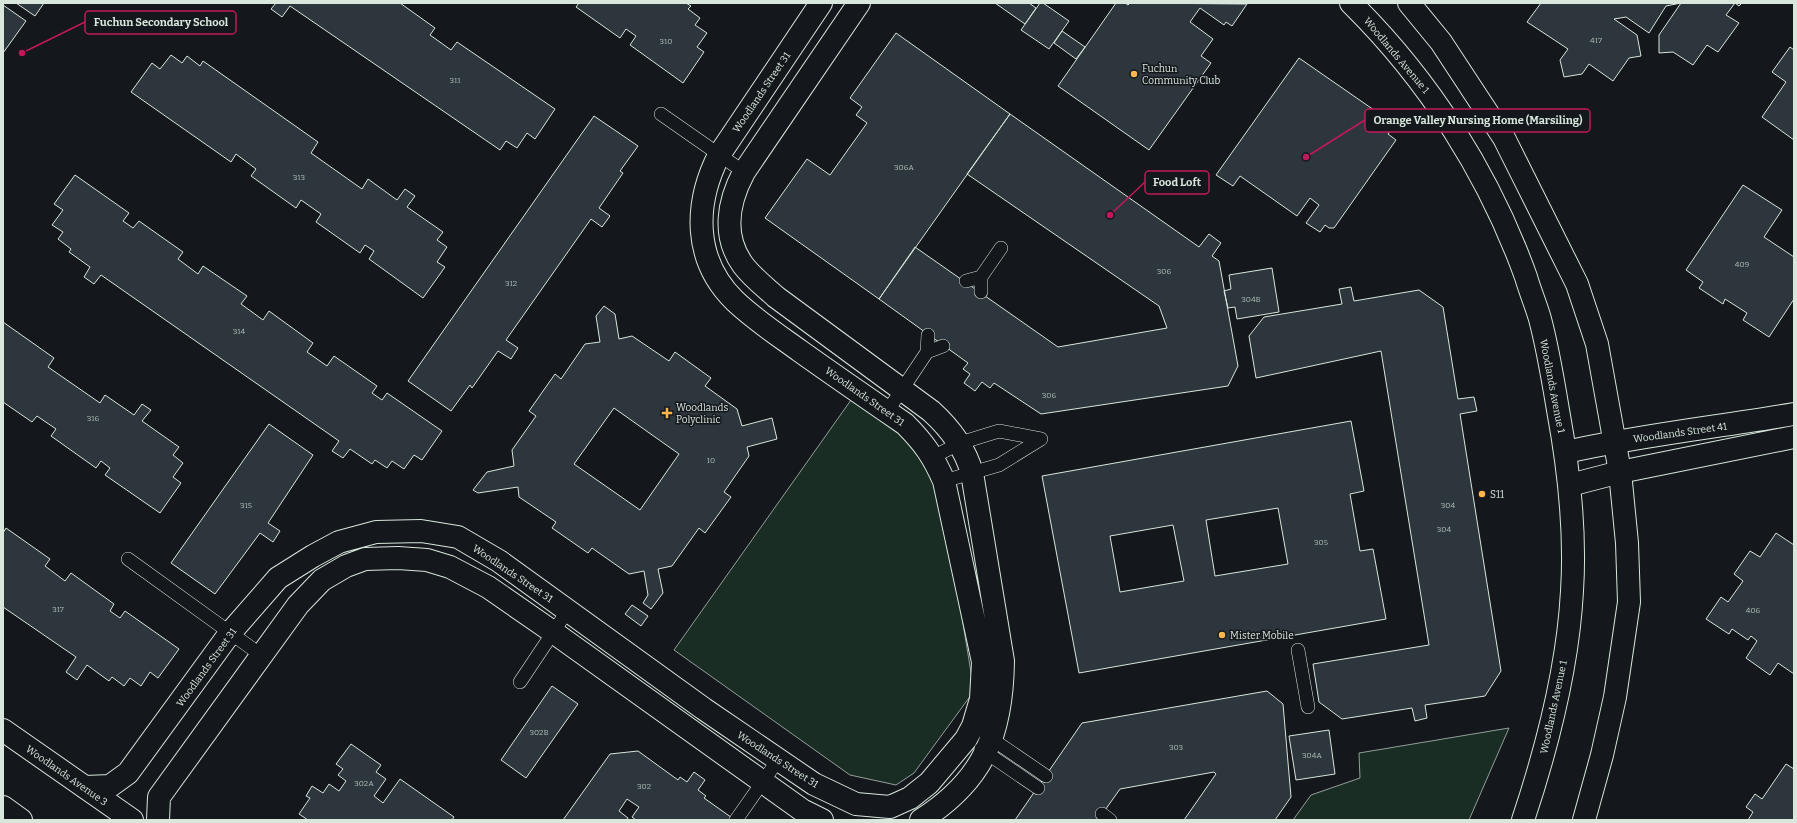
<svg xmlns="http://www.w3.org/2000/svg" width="1797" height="823" viewBox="0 0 1797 823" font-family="Bitter,serif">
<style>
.green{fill:#1a2d24;stroke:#939e99}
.building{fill:#2c363c;stroke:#d8e6dc;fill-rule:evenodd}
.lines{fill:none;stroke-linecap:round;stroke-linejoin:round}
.service-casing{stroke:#d8e6dc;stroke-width:14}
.minor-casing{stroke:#d8e6dc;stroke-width:24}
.secondary-casing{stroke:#d8e6dc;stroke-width:24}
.primary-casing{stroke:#d8e6dc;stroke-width:24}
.service{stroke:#14181c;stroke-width:13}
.minor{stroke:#14181c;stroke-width:22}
.secondary{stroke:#14181c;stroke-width:22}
.primary{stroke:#14181c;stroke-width:22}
.poi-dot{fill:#ffb74d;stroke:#14181c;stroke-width:1.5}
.labels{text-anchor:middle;stroke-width:3;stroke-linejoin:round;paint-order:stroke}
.number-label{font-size:8px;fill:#adbab4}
.street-label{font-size:10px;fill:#d8e6dc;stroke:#14181c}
.poi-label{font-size:10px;fill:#d8e6dc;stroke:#14181c;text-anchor:start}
.leader{fill:none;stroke:#c2185b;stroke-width:1.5}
.callout-dot{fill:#c2185b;stroke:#14181c;stroke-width:1.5}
.callout{fill:#14181c;stroke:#c2185b;stroke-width:1.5}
.callout-label{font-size:11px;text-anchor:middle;font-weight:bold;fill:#d8e6dc}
</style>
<rect width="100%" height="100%" fill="#14181c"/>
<path class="green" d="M851 400 911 442 941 488 974 691 914 773 896 785 850 775 674 650Z
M1509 728 1469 820H1293L1311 795 1360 778 1359 753Z"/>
<path class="building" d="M16 3H44L35 16Z
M276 3H400L435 28 430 35 451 50 457 42 555 109 535 139 527 133 517 148 506 141 500 150 290 6 282 17 271 9Z
M579 3H686L691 6 688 9 700 18 695 25 707 33 697 47 704 52 683 83 630 45 636 36 626 29 620 38 576 7Z
M995 3H1029L1036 8 1025 24Z
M1040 3H1043L1069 21 1049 49 1021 30Z
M1116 3H1125L1128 5 1130 3 1247 4 1232 26 1226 22 1224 25 1200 8 1190 22 1213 39 1201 56 1211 63 1149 150 1058 86Z
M1541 3H1742L1739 6 1735 3 1726 15 1739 23 1718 52 1707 45 1693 65 1673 52 1659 53V35L1681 3 1666 6 1649 33 1626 17 1614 19 1637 35 1641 56 1629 58 1613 81 1589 64 1582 74 1564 77 1560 60 1568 49 1527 22Z
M3 5 26 21 3 53Z
M1062 31 1085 47 1076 59 1054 43Z
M896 33 1010 114 879 299 765 218 807 159 830 175 867 123 856 115 862 107 850 98Z
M1790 47 1794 50V140L1762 117 1786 82 1772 72Z
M171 55 182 63 187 56 200 66 203 61 318 142 311 153 362 189 368 179 397 200 405 189 415 196 407 207 443 232 437 240 447 247 437 262 445 267 423 298 369 259 374 251 365 245 360 253 316 222 321 214 301 200 296 208 251 176 256 169 236 154 231 162 131 92 152 63 160 69Z
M1299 58 1374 110 1368 118 1376 127 1382 118 1391 130 1388 134 1396 140 1334 228H1329L1325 225 1320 232 1306 223 1319 205 1310 198 1297 216 1240 176 1233 186 1216 175Z
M1010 114 1199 247 1209 234 1221 243 1212 256 1219 261 1238 366 1228 386 1041 414 994 383 990 388 982 382 975 391 964 383 970 374 963 369 968 363 879 299 915 247 1058 347 1167 328 1159 306 967 174Z
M594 116 638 146 620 171 623 173 599 208 610 216 602 227 591 219 506 340 518 348 511 359 498 351 472 388 470 385 451 411 408 381Z
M75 175 129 213 123 221 133 228 139 221 183 252 178 259 198 274 203 266 247 296 241 304 263 320 269 311 313 343 307 352 327 366 334 356 377 386 372 393 382 400 387 393 442 431 422 460 414 455 404 469 392 461 387 468 375 460 372 464 350 449 343 458 332 451 339 441 101 275 94 284 84 277 90 267 69 252 71 249 58 239 63 232 52 225 63 210 54 204Z
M1743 185 1782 210 1764 237 1794 257V299L1769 337 1743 320 1747 313 1725 299 1723 304 1699 288 1703 282 1686 270Z
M1272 268 1279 312 1237 319 1235 307 1228 308 1224 291 1231 289 1229 275Z
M1351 287 1354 301 1419 290 1443 307 1458 399 1474 397 1477 411 1460 414 1501 671 1485 696 1425 705 1427 718 1415 721 1412 708 1342 719 1319 702 1313 664 1429 645 1381 351 1256 378 1249 336 1264 317 1342 304 1339 289Z
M604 306 615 314 619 339 632 336 669 361 675 352 711 378 705 386 737 409 742 426 772 418 777 439 747 447 749 456 724 492 731 497 705 533 699 528 672 566 658 569 663 593 651 609 643 603 648 595 644 571 629 574 592 548 588 553 552 528 556 522 519 497 518 487 478 493 473 490 487 472 514 466 512 450 536 416 529 411 555 374 561 379 585 344 600 342 596 316ZM614 408 679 454 640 510 574 464Z
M3 322 54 358 48 367 100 403 105 395 134 415 142 404 151 410 142 421 179 447 173 455 183 463 173 477 181 483 160 513 105 475 110 468 101 461 96 468 51 436 56 429 37 416 32 422 3 402Z
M1351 421 1364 491 1350 494 1360 551 1373 549 1386 619 1079 673 1042 476ZM1278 508 1288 564 1215 576 1206 520ZM1173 525 1184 581 1120 592 1110 536Z
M269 424 313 455 268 523 280 531 273 542 260 533 215 594 171 563Z
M6 528 50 559 45 566 65 581 71 573 114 604 110 611 120 618 125 611 179 649 158 678 150 672 141 686 130 678 124 686 112 677 109 681 87 665 77 680 66 672 76 657 3 607V533Z
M1776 533 1794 545V674L1778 663 1770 675 1746 658 1757 641 1751 636 1748 640 1732 629 1729 634 1706 619 1721 597 1728 602 1743 581 1734 574 1750 551 1760 557Z
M632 605 648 616 641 626 625 614Z
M552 686 578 704 526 778 501 760Z
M1267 691 1283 704 1291 797 1275 820H1184L1216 774 1214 772 1120 789 1098 820H1015L1082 723Z
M1329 730 1335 774 1296 780 1289 736Z
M351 744 381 765 376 772 386 779 374 796 383 803 400 779 454 817 452 820H308L299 814 310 798 306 796 312 786 323 793 329 784 339 791 346 781 338 775 343 769 336 764Z
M638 751 678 780 680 777 687 782 694 772 705 780 698 790 706 796 704 798 735 820H636L632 817 639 807 627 799 619 811 628 818 627 820H563L610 754Z
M1786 764 1794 769V820H1748L1753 812 1746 807 1755 794 1762 799Z"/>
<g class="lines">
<g class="service-casing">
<path id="service" d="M661 114 744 172
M966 281 981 277
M981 292V277L1001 248
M927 352 943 346
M887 412 927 352 928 335
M933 457 960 443 999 431 1041 439
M944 481 999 465 1041 439
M128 559 261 655
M1298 650 1308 707
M520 682 568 610
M986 735 1046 776
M981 749 1038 788
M1102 814 1110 820
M736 820 778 760"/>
</g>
<g class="minor-casing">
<path id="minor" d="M859 3 744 172C728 202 722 236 743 265 752 277 765 287 776 297L931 411C951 429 965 448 972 473L1003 661C1002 734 984 780 921 820
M1566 452C1641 435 1718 427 1794 414
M1570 485 1620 472 1794 437
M85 787 110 786 128 773 230 633 278 578 313 556 339 542 376 532 421 531 458 537 499 561 704 709 814 784 856 804 890 807 910 798 929 783 966 739 973 726 981 699 983 662 944 481C933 456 924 443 905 424 870 400 835 376 800 351 778 335 755 320 735 301 693 260 694 204 719 155L821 3
M158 820 159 797 298 605 322 580 346 566 365 559 398 558 427 560 450 567 488 587 553 632 802 810 822 820"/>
</g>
<g class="secondary-casing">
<path id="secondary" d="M1351 3C1429 80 1489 174 1526 277 1530 291 1536 305 1540 319 1548 349 1553 380 1558 410 1569 470 1576 530 1572 591 1568 667 1547 748 1523 820
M1409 3 1441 42 1504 138 1577 284 1597 344 1620 472 1627 543 1629 602 1615 697 1602 755 1584 820"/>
</g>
<g class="primary-casing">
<path id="primary" d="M3 730 132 820
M3 807 21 820"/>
</g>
<use href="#service" class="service"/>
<use href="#minor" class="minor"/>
<use href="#secondary" class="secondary"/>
<use href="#primary" class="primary"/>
</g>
<g class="poi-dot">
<circle cx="1134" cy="74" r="4"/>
<path d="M665 407h4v4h4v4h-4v4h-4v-4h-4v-4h4z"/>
<circle cx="1482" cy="494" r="4"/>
<circle cx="1222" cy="635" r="4"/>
</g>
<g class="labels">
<g class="number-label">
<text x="1596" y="43">417</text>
<text x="666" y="44">310</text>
<text x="455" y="83">311</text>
<text x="904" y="170">306A</text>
<text x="299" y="180">313</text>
<text x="1742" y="267">409</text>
<text x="1164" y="274">306</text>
<text x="511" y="286">312</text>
<text x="1251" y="302">304B</text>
<text x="239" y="334">314</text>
<text x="1049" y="398">306</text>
<text x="93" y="421">316</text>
<text x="711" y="463">10</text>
<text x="246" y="508">315</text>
<text x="1448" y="508">304</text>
<text x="1444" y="532">304</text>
<text x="1321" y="545">305</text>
<text x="58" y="612">317</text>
<text x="1753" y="613">406</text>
<text x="539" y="735">302B</text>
<text x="1176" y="750">303</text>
<text x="1312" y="758">304A</text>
<text x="364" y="786">302A</text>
<text x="644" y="789">302</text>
</g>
<g class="street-label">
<text transform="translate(1397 55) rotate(50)" y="4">Woodlands Avenue 1</text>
<text transform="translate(761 92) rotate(-56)" y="4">Woodlands Street 31</text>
<text transform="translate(1553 386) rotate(79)" y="4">Woodlands Avenue 1</text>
<text transform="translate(865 396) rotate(35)" y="4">Woodlands Street 31</text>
<text transform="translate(1680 432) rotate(-8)" y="4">Woodlands Street 41</text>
<text transform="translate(513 573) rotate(34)" y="4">Woodlands Street 31</text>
<text transform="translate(206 667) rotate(-54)" y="4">Woodlands Street 31</text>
<text transform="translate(1553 707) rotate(-78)" y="4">Woodlands Avenue 1</text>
<text transform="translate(778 759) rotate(33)" y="4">Woodlands Street 31</text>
<text transform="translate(67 775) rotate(35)" y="4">Woodlands Avenue 3</text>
</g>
<g class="poi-label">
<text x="1142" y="72">Fuchun<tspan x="1142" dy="12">Community Club</tspan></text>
<text x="676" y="411">Woodlands<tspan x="676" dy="12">Polyclinic</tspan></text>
<text x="1490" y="498">S11</text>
<text x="1230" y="639">Mister Mobile</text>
</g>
</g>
<path class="leader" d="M22 53L85 22M1306 157L1365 120M1110 215L1145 182"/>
<g class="callout-dot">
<circle cx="22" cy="53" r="4"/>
<circle cx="1306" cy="157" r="4"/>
<circle cx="1110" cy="215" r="4"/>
</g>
<g class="callout">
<rect x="85" y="11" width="151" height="23" rx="4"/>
<rect x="1365" y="109" width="225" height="23" rx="4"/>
<rect x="1145" y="171" width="64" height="23" rx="4"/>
</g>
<g class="callout-label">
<text x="161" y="26">Fuchun Secondary School</text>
<text x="1478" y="124">Orange Valley Nursing Home (Marsiling)</text>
<text x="1177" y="186">Food Loft</text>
</g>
<rect width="1797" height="823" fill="none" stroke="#d8e6dc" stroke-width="8"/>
</svg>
